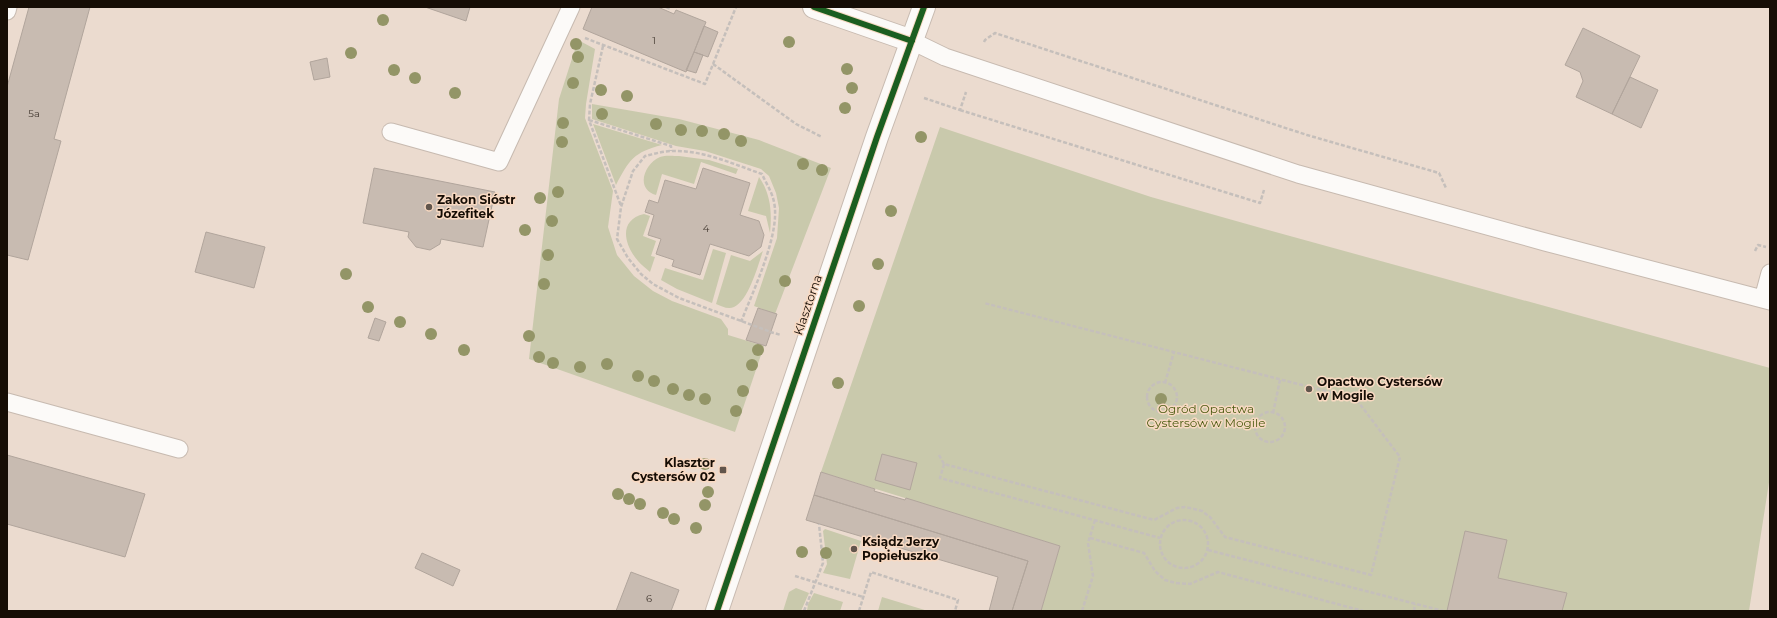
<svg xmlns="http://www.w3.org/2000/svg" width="1777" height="618" viewBox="0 0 1777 618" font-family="Montserrat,sans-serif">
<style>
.green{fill:#c9c9ac}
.building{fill:#c8bbb1;stroke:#b1a59c}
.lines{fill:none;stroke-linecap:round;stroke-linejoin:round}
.lane-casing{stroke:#c7bab0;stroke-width:19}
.street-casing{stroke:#c7bab0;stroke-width:24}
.secondary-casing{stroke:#c7bab0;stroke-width:24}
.path{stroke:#c5bfbb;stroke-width:2.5;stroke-dasharray:4 2;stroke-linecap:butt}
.lane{stroke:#fcfaf8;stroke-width:17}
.street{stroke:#fcfaf8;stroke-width:22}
.secondary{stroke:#fcfaf8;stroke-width:22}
.cycleway-casing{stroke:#f8d9c2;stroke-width:8}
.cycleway{stroke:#1b5e20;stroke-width:6}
.tree{fill:#939567}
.poi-dot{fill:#61554c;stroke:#f8d9c2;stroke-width:1.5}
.labels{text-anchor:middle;stroke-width:3;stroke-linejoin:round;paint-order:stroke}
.number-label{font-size:10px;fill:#423830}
.poi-label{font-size:12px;font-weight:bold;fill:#160d05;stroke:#f8d9c2;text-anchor:start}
.street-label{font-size:12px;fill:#160d05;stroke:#f8d9c2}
.park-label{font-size:12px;fill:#4b5c12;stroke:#f8d9c2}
</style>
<rect width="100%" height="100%" fill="#ebdbcf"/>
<path class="green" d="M578 40 595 49 586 104 585 118 613 191 608 227 617 255 634 276 653 291 672 301 721 319 728 329V335L764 346 735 432 529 359 559 99Z
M592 104 679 119 759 140 831 168 775 314 754 306 777 238 779 208 776 193 769 176 761 169 705 151 676 146 592 119Z
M593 124 662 145C634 152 629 160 616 185Z
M940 127 1151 197 1268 230 1770 368V476L1749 611H1041L1060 546 821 472Z
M679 156 709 160 738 169 736 174 701 162 694 184 662 174 656 195C635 189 644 164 660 157 665 155 674 156 679 156Z
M759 177C771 194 772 213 770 233L766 216 748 211Z
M644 214 650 216 643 236 656 241 651 256 655 257 650 272C646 268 641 265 638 261 624 245 618 220 644 214Z
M713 249 726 253 712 303 677 289 661 280 665 268 703 280Z
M763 251C758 265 749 300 734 307 728 310 721 306 716 304L731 255 750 261Z
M825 529 861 541 850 579 823 573 827 564 823 531Z
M796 588 809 593 801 611H783L789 592Z
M814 593 843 602 840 611H807L808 604Z
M882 597 928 611H878Z"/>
<path class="building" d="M29 7H90L54 139 61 141 28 260 7 255V87Z
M425 7H470L466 21Z
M592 7H658L674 14 676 10 706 22 686 72 583 29Z
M704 26 718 32 708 57 694 52Z
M1583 28 1640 56 1612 114 1576 97 1583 81 1580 72 1565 65Z
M694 52 703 55 696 73 686 70Z
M327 58 330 77 314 80 310 62Z
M1630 77 1658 90 1641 128 1612 114Z
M374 168 495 192 483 247 441 239 440 244 430 250 416 247 408 237 409 232 363 223Z
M703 168 750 183 740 215 759 221 764 235 761 247 749 256 710 244 700 275 672 266 674 260 656 254 661 239 648 235 654 215 645 212 649 200 658 203 665 180 696 189Z
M206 232 265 247 254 288 195 272Z
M758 308 777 314 766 346 746 340Z
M375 318 386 322 379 341 368 338Z
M882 454 917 463 910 490 875 480Z
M7 455 145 494 125 557 7 524Z
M821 472 875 489 874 491 905 500 906 498 1060 546 1041 611H1012L1028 561 814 495Z
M814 495 1028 561 1012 611H989L998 577 806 520Z
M1465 531 1507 540 1498 578 1567 593 1562 611H1447Z
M422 553 460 570 453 586 415 568Z
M631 572 679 590 671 611H616Z"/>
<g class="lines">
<g class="lane-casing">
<path id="lane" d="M7 11 8 7
M912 41 945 57 1298 174 1545 242 1770 301
M391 132 499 162 571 7
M1763 299 1770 273
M7 402 179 449"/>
</g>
<g class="street-casing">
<path id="street" d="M814 7 912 41"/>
</g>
<g class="secondary-casing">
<path id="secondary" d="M717 611 877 137 924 7"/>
</g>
<path class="path" d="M666 7 671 9
M585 38 705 84 736 7
M984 42 985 40 995 33 1307 135 1439 173 1446 188
M603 46 590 104 589 120 621 206
M713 64 796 124 822 137
M924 98 960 110 966 92
M960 110 1260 203 1264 190
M589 120 671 146V151
M1755 251 1758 245 1766 247
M741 322C753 291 781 233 774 202 772 192 766 183 762 174 733 164 703 150 672 151 663 151 654 154 645 156L633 171 621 207 617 239 628 258 641 274 653 284 679 298 771 332
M770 332 781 335
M1147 397a15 15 0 1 1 30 0a15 15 0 1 1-30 0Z
M1165 383 1174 352
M1255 427a15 15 0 1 1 30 0a15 15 0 1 1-30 0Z
M1273 413 1280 380
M939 455 944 464 1154 520 1177 508 1185 507 1194 509 1202 511 1210 517 1225 537 1371 575 1400 457 1356 399 984 303
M944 464 940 478 1160 538
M1160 544a24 24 0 1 1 48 0a24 24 0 1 1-48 0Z
M1090 538 1144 553 1155 571 1165 580 1176 583 1190 584 1218 572 1363 611
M1208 550 1443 611
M795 576 863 597
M804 611 823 563 819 524
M859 611 871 572 958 600 955 611
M1082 611 1093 576 1088 543 1095 520
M1414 611 1415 604"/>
<use href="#lane" class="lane"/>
<use href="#street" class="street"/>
<use href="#secondary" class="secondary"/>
<g class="cycleway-casing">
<path id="cycleway" d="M814 7 912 41
M717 611 877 137 924 7"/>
</g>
<use href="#cycleway" class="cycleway"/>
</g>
<g class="tree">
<circle cx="383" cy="20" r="6"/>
<circle cx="789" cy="42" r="6"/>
<circle cx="576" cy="44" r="6"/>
<circle cx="351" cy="53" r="6"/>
<circle cx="578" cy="57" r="6"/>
<circle cx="847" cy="69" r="6"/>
<circle cx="394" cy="70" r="6"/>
<circle cx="415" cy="78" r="6"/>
<circle cx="573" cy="83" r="6"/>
<circle cx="852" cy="88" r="6"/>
<circle cx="601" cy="90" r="6"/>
<circle cx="455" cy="93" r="6"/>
<circle cx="627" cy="96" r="6"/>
<circle cx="845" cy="108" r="6"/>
<circle cx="602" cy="114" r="6"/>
<circle cx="563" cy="123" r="6"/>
<circle cx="656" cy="124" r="6"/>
<circle cx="681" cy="130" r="6"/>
<circle cx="702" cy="131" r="6"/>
<circle cx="724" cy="134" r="6"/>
<circle cx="921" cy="137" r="6"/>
<circle cx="741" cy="141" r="6"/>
<circle cx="562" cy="142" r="6"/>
<circle cx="803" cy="164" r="6"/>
<circle cx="822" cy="170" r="6"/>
<circle cx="558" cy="192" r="6"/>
<circle cx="540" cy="198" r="6"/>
<circle cx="891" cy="211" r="6"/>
<circle cx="552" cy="221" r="6"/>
<circle cx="525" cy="230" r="6"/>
<circle cx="548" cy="255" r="6"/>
<circle cx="878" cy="264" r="6"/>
<circle cx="346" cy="274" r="6"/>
<circle cx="785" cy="281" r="6"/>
<circle cx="544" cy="284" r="6"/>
<circle cx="859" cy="306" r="6"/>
<circle cx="368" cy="307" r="6"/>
<circle cx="400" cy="322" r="6"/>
<circle cx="431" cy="334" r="6"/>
<circle cx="529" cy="336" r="6"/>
<circle cx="464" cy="350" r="6"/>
<circle cx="758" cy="350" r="6"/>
<circle cx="539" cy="357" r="6"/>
<circle cx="553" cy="363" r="6"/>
<circle cx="607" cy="364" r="6"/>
<circle cx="752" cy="365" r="6"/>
<circle cx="580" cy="367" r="6"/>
<circle cx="638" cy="376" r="6"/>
<circle cx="654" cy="381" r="6"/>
<circle cx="838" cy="383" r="6"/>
<circle cx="673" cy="389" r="6"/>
<circle cx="743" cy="391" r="6"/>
<circle cx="689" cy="395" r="6"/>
<circle cx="705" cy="399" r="6"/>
<circle cx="1161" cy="399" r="6"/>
<circle cx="736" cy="411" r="6"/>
<circle cx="705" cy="464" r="6"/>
<circle cx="708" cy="492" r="6"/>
<circle cx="618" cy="494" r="6"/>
<circle cx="629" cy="499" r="6"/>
<circle cx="640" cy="504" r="6"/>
<circle cx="705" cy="505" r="6"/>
<circle cx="663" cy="513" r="6"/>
<circle cx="674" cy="519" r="6"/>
<circle cx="696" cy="528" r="6"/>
<circle cx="802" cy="552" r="6"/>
<circle cx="826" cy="553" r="6"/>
</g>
<g class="poi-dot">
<circle cx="429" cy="207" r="4"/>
<circle cx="1309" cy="389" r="4"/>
<rect x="719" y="466" width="8" height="8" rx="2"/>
<circle cx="854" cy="549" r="4"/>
</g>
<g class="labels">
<g class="number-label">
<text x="654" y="44">1</text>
<text x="34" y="117">5a</text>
<text x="706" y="232">4</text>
<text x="649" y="602">6</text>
</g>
<g class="poi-label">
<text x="437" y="204">Zakon Sióstr<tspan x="437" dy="14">Józefitek</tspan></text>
<text x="1317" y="386">Opactwo Cystersów<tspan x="1317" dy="14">w Mogile</tspan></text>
<text x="715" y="467" text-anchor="end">Klasztor<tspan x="715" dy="14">Cystersów 02</tspan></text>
<text x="862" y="546">Ksiądz Jerzy<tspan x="862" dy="14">Popiełuszko</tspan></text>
</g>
<g class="street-label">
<text transform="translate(808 305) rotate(-71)" y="4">Klasztorna</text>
</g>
<g class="park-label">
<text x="1206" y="413">Ogród Opactwa<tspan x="1206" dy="14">Cystersów w Mogile</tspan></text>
</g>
</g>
<rect width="1777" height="618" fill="none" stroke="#160d05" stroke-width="16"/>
</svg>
